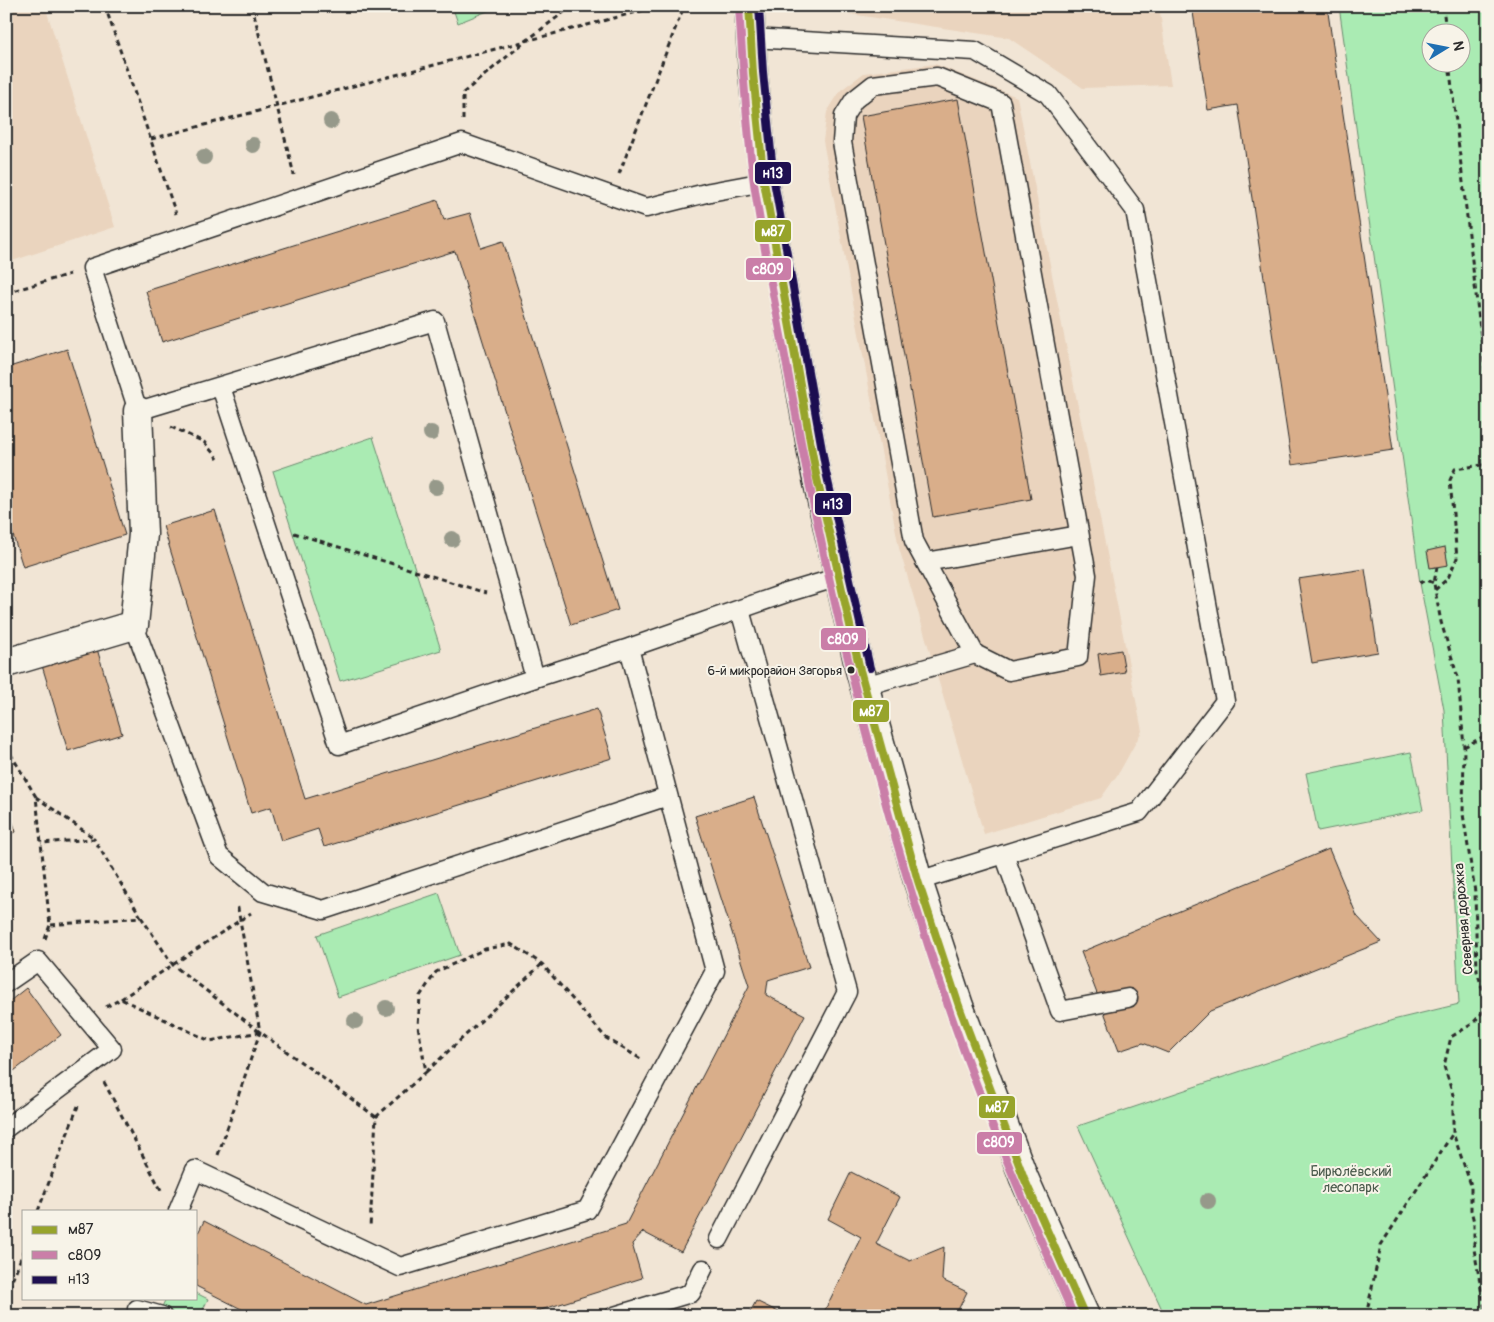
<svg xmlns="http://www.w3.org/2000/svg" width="1494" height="1322" viewBox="0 0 1494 1322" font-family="Pangolin,sans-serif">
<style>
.built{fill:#ead4be}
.green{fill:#aaebb3;stroke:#6a8b6f;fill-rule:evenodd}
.building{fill:#d9ae8a;stroke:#2b2b2b}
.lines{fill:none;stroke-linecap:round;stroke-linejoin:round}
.lane-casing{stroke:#2b2b2b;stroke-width:21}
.street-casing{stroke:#2b2b2b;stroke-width:31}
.path{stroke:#2b2b2b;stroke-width:3;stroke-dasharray:5 4;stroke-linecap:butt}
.lane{stroke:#f7f3e8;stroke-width:18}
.street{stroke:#f7f3e8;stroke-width:28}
.bus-1-casing{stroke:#f7f3e8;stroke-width:11}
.bus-2-casing{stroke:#f7f3e8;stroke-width:11}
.bus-3-casing{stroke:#f7f3e8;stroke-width:11}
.bus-1{stroke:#97a42b;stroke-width:8}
.bus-2{stroke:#ca7ea8;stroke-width:8}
.bus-3{stroke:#1f1051;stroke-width:8}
.tree{fill:#96998a}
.bus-dot{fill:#2b2b2b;stroke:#f7f3e8;stroke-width:2}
.labels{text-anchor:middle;stroke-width:4;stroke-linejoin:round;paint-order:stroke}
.bus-label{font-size:13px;fill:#2b2b2b;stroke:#f7f3e8;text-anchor:end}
.street-label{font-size:14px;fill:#2b2b2b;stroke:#f7f3e8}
.park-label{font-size:14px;fill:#4b5b4d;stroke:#f7f3e8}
.line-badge{stroke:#f7f3e8;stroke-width:2}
.badge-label{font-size:14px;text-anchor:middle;font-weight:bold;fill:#fff}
</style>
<rect width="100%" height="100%" fill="#f1e5d5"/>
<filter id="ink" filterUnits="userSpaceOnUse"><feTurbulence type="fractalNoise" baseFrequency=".02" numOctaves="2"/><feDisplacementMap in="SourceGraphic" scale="10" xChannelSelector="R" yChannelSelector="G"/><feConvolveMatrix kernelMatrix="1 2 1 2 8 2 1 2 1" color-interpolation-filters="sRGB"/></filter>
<g filter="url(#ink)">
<path class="built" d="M6 6H45L115 227 6 263Z
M816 6H1159L1171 85 1083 88 1009 38 817 9Z
M935 64 1017 97 1142 731 1120 771 1101 798 984 834 899 548 823 141 827 112 841 90 864 73Z"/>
<path class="green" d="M452 6H500L458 23Z
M1339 6H1488V1316H1165L1078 1126 1393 1020 1459 1004 1444 710 1420 583ZM1432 32H1462V62H1432Z
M373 437 441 650 340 681 273 471Z
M1411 752 1423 810 1318 831 1306 773Z
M439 893 460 955 338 997 317 935Z
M196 1293 208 1299 200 1316H178L162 1307 166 1298H196Z"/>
<path class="building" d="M1192 6H1327L1393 450 1292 465 1238 105 1208 110Z
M958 99 1031 499 933 517 861 116Z
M438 200 444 220 470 213 481 248 503 241 618 610 571 625 455 251 162 342 146 291Z
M67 349 125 535 23 567 6 513V368Z
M215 510 305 799 597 709 612 758 324 847 318 829 281 841 271 807 251 813 163 526Z
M1445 547 1448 565 1430 568 1427 551Z
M1365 569 1378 652 1312 663 1298 579Z
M95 642 122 734 68 751 40 659Z
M1121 650 1125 672 1101 676 1098 654Z
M754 797 809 967 768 980 766 995 805 1015 681 1252 643 1232 632 1244 642 1278 522 1316H255L196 1286V1237L204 1221 366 1305 626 1224 749 986 695 816Z
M6 801 16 832 6 835Z
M1329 849 1357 916 1381 942 1210 1011 1168 1053 1143 1043 1119 1051 1081 952Z
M26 988 61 1035 6 1077V1004Z
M851 1172 900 1197 876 1244 910 1261 944 1247 942 1280 967 1292 955 1316H822L861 1237 828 1219Z
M756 1301 787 1316H748Z"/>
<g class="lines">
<g class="lane-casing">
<path id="lane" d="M751 38 975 51 1048 94 1135 210 1225 701 1139 812 918 881
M221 387 339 745 535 678
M926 562 1079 535
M134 625 219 856 263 892 323 910 668 796
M629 648 535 678 435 321 138 411 92 268 462 143 646 208 710 192 764 182
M865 686 975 654 1009 671 1078 657 1087 575 1001 103 937 77 873 85 854 100 844 116 842 142 914 541 975 654
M1004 854 1060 1011 1128 998
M6 983 38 961 112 1049 6 1128
M178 1211 195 1170 400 1267 587 1210 715 971 629 648 786 593 839 577
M719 1239 847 992 740 610
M137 1309 162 1316
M614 1316 691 1293 703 1269"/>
</g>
<g class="street-casing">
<path id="street" d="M749 6 753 73 764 182 816 474 860 670 918 881 959 1006 1024 1178 1085 1316
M6 663 134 625 143 534 138 411"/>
</g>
<path class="path" d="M105 6 176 214
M252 6 294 175
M1443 6 1446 32
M1449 62 1488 398
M463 120V93L526 41 572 6
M151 139 660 6
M619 174 684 6
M6 293 70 274
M171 427 204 442 218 459
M294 533 486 593
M1437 567 1434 583 1435 590 1441 622 1458 678 1464 747 1463 814 1475 892 1477 971 1483 991 1484 1011 1472 1024 1451 1037 1444 1066 1453 1095V1133L1471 1185V1210L1474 1222V1249L1486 1316
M1420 583 1427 580 1434 583
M1435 590 1448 578 1457 558 1450 480 1455 469 1482 465 1488 466
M6 746 36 797 50 925 141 917 94 839 41 843
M1464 747 1488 734
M36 797 94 838
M141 917 173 965 260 1032 376 1117 370 1228
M45 939 50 925
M121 999 251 913
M106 1007 121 999 210 1041 260 1032
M426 1072 542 964
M104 1082 161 1190
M376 1117 426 1072 418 1026 420 996 436 972 485 949 511 944 542 964 606 1038 641 1059
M218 1155 260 1032 237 903
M38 1211 78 1106
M6 1296 24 1250
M1366 1316 1381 1245 1453 1133"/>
<use href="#lane" class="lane"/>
<use href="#street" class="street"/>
<g class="bus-1-casing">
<path id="bus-1" d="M749 6 753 73 764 182 816 474 860 670 918 881 959 1006 1024 1178 1085 1316"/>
</g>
<g class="bus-2-casing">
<path id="bus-2" d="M739 7C743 65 746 125 754 183 763 246 776 309 788 372 826 586 878 799 948 1006 984 1112 1029 1214 1074 1316"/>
</g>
<g class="bus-3-casing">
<path id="bus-3" d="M759 6 763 72 774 181 826 472 870 668"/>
</g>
<use href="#bus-1" class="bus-1"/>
<use href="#bus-2" class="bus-2"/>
<use href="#bus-3" class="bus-3"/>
</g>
<g class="tree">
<circle cx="331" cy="121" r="8"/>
<circle cx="253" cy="145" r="8"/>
<circle cx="204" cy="157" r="8"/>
<circle cx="431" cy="433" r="8"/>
<circle cx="436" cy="487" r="8"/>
<circle cx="452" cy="539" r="8"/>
<circle cx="386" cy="1008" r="8"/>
<circle cx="355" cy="1021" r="8"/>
<circle cx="1208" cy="1201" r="8"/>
</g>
</g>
<circle class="bus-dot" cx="851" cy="670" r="4.5"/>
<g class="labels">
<g class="bus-label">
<text x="842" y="675">6-й микрорайон Загорья</text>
</g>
<g class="street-label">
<text transform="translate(1463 919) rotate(-95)" y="5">Северная дорожка</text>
</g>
<g class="park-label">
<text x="1351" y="1176">Бирюлёвский<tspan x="1351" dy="16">лесопарк</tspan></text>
</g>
</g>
<g class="line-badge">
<rect x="754" y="161" width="38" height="24" rx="5" fill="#1f1051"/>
<rect x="754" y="219" width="38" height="24" rx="5" fill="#97a42b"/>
<rect x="745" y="257" width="47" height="24" rx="5" fill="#ca7ea8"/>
<rect x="814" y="492" width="38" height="24" rx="5" fill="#1f1051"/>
<rect x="820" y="627" width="47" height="24" rx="5" fill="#ca7ea8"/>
<rect x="852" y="699" width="38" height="24" rx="5" fill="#97a42b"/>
<rect x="978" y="1095" width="38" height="24" rx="5" fill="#97a42b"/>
<rect x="976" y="1131" width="47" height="24" rx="5" fill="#ca7ea8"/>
</g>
<g class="badge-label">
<text x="773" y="178">н13</text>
<text x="773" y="236">м87</text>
<text x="768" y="274">с809</text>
<text x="833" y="509">н13</text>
<text x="843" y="644">с809</text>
<text x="871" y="716">м87</text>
<text x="997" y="1112">м87</text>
<text x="999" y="1147">с809</text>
</g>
<rect width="1494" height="1322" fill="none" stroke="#f7f3e8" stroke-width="25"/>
<rect x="12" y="12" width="1469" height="1297" fill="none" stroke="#2b2b2b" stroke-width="2" filter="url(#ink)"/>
<rect x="22" y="1210" width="175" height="90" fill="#f7f3e8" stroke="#a5a39c"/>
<rect x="32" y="1226" width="25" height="8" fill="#97a42b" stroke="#a5a39c"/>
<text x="68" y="1234" font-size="15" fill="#2b2b2b">м87</text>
<rect x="32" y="1251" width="25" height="8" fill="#ca7ea8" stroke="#a5a39c"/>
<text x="68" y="1260" font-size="15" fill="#2b2b2b">с809</text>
<rect x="32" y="1276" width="25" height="8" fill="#1f1051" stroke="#a5a39c"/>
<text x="68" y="1284" font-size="15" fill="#2b2b2b">н13</text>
<g transform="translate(1446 48) rotate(80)"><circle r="24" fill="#f7f3e8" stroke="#a5a39c"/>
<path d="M0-4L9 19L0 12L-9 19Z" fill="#1f6fb2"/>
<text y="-8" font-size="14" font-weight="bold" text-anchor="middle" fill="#2b2b2b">N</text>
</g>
</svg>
